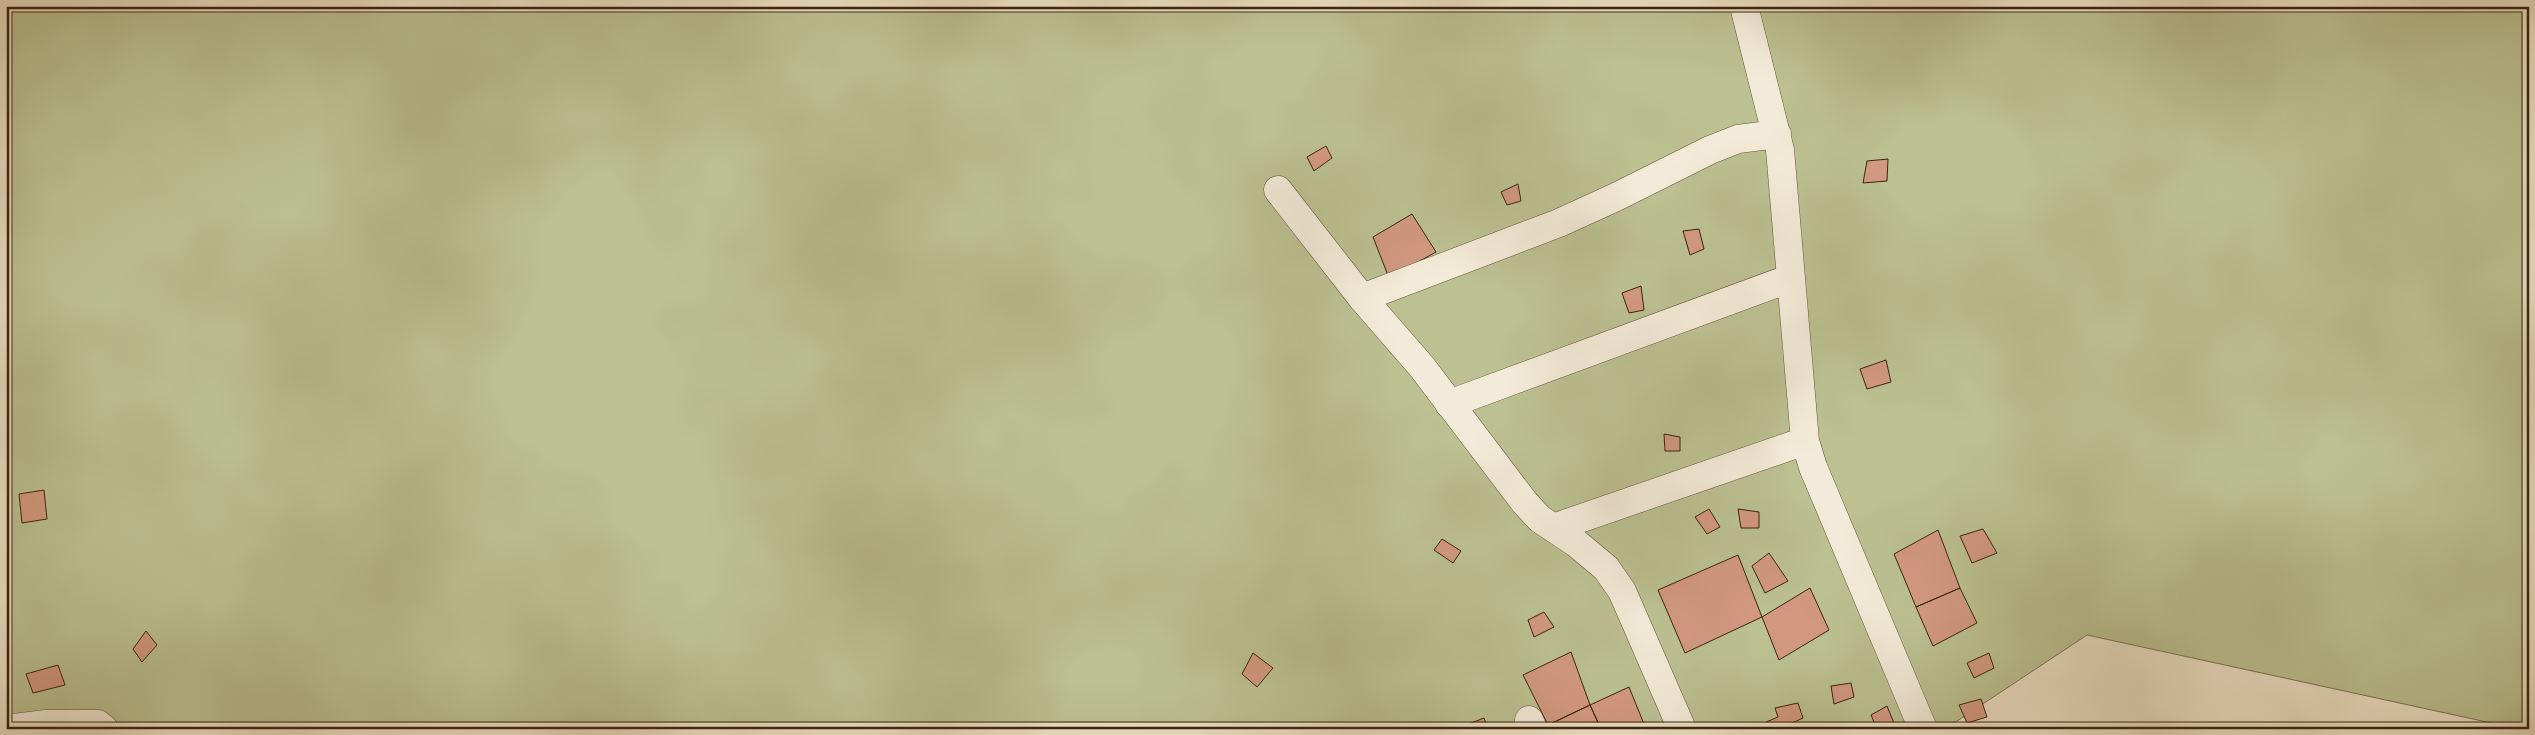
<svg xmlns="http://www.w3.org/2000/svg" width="2535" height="735" viewBox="0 0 2535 735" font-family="'IM FELL DW Pica',serif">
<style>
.green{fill:#bcc192;stroke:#7a7350}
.building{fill:#d29980;stroke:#39250f}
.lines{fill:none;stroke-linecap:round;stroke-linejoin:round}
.minor-casing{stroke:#66543c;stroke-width:29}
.minor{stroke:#f3ebd9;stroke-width:28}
</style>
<rect width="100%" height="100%" fill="#ece0c5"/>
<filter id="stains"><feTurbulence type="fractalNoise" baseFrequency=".004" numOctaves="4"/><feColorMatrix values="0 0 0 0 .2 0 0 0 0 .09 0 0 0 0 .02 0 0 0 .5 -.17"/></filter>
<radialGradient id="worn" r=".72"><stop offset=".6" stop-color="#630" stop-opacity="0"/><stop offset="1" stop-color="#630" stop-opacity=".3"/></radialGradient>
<path class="green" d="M6 6H2529V729H2519L2087 635 1945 729H6Z"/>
<path class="building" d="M1326 146 1332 158 1314 171 1307 157Z
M1888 159 1887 181 1863 183 1867 161Z
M1518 184 1521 201 1507 205 1501 192Z
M1412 214 1436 252 1389 278 1373 237Z
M1699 229 1704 249 1690 255 1683 231Z
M1641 286 1644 310 1629 313 1622 293Z
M1886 360 1891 382 1867 389 1860 369Z
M1664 434 1680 437V451H1665Z
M44 490 47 519 22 523 19 494Z
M1709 509 1720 527 1707 534 1695 517Z
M1738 509 1759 512V528H1741Z
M1983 529 1997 553 1972 563 1960 536Z
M1938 530 1960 588 1916 607 1894 554Z
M1442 539 1461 551 1453 563 1434 550Z
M1769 553 1788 581 1765 593 1752 566Z
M1738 555 1762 617 1685 653 1658 590Z
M1810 588 1829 630 1779 660 1762 617Z
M1960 588 1977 623 1933 646 1916 607Z
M1544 612 1554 627 1534 637 1528 620Z
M146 631 157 645 142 662 133 649Z
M1571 652 1590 705 1548 725 1523 675Z
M1253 653 1273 668 1257 687 1242 674Z
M1989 653 1994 668 1974 678 1967 663Z
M58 665 65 685 33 693 26 674Z
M1851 683 1854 697 1834 704 1831 686Z
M1629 687 1646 729H1601L1590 705Z
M1981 699 1987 717 1967 723 1959 705Z
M1798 703 1803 718 1779 729H1769L1766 722 1778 717 1775 708Z
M1590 705 1601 729H1549L1548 725Z
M1887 706 1896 728 1877 729 1871 715Z
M1484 718 1488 729H1467L1466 725Z"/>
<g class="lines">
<g class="minor-casing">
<path id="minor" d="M1744 6 1780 150 1805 441 1813 467 1923 729
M1278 190 1362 298 1422 367 1525 503 1540 519 1576 543 1606 568 1622 591 1682 729
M1362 298 1559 223 1616 197 1710 150 1738 139 1777 134
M1449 404 1791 278
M1553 528 1805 441
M1529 720 1533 729
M6 729 46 724H98L104 729"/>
</g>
<use href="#minor" class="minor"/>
</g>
<rect width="2535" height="735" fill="none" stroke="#ece0c5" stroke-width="25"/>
<rect x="8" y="8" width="2520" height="720" fill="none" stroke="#39250f" stroke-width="2.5"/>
<rect x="12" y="12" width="2510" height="710" fill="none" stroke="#39250f"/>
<rect width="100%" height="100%" filter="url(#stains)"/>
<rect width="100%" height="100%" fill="url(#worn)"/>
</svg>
